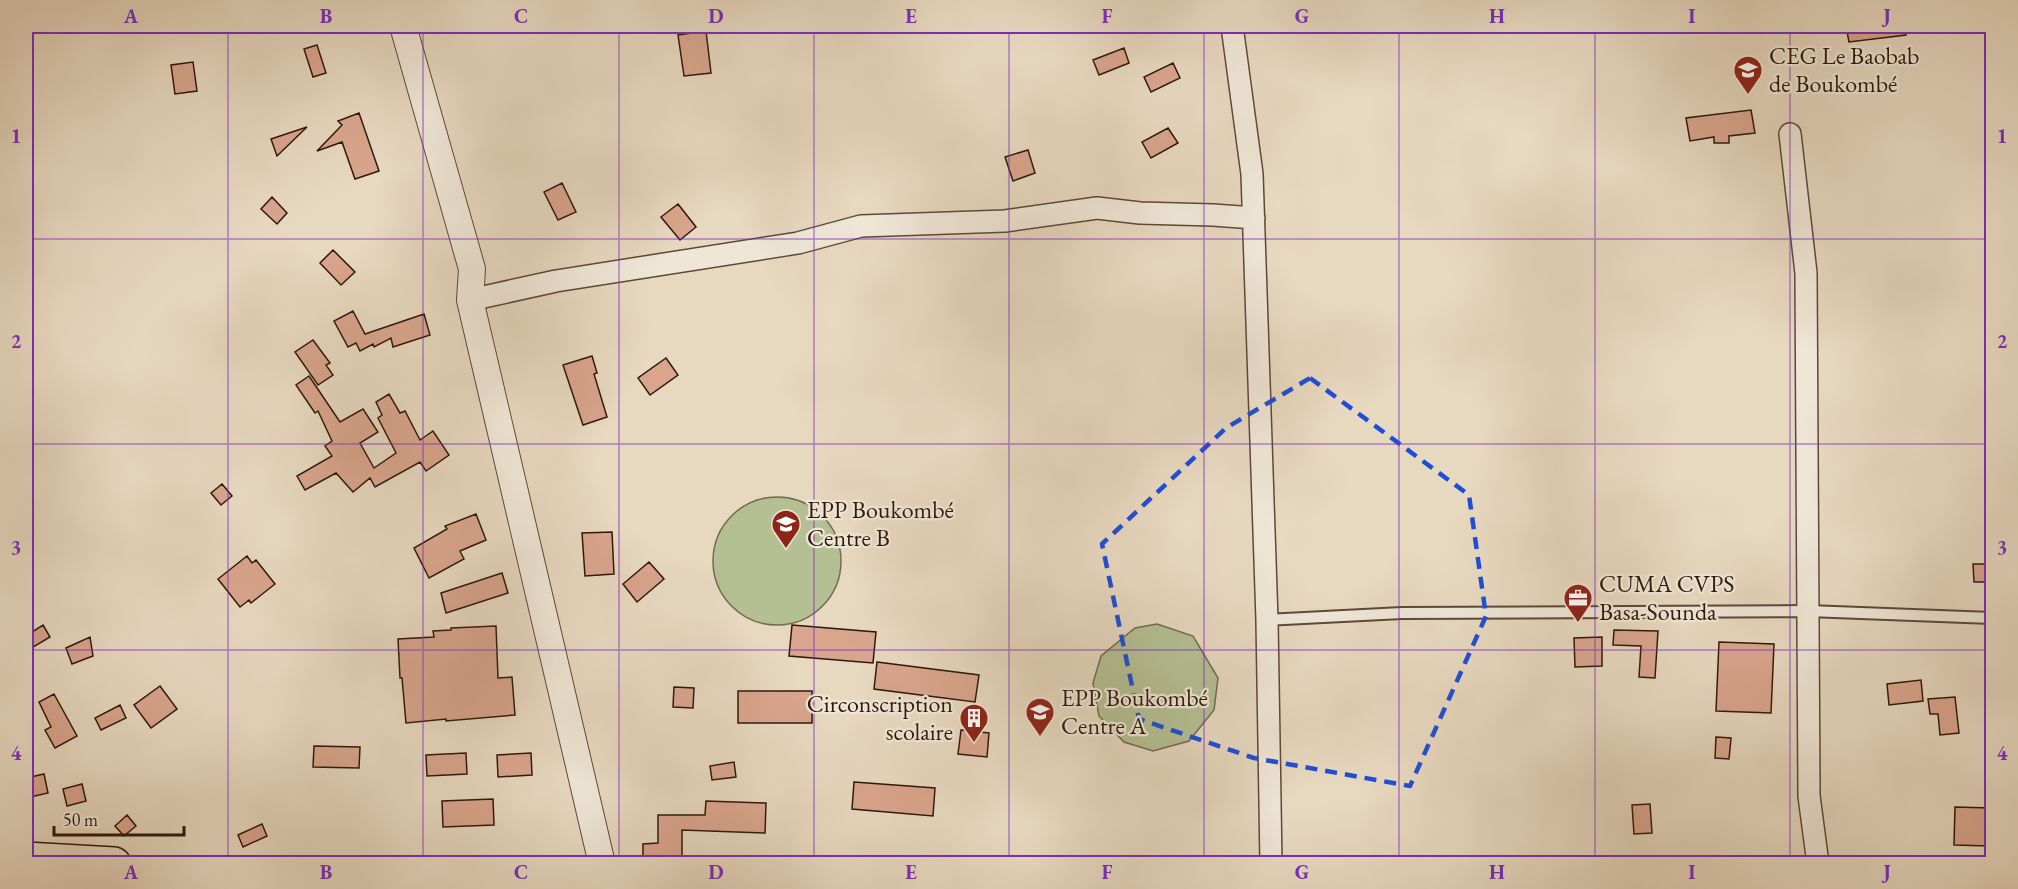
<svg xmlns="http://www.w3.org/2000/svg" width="2018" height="889" viewBox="0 0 2018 889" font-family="'EB Garamond',serif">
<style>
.green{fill:#b4bf93;stroke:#726c4f;stroke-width:1.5}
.building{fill:#d9a58d;stroke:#2f180b;stroke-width:1.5}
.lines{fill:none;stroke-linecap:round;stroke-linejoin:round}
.service-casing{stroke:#5d4838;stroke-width:14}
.minor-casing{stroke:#5d4838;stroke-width:24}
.tertiary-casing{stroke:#5d4838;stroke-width:28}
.primary-casing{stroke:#2f180b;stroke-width:36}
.service{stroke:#efe6d6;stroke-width:10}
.minor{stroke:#efe6d6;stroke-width:21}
.tertiary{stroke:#efe6d6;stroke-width:26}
.primary{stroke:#e7d8c0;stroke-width:33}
.marked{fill:none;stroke:#1d4ed8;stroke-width:4.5;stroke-dasharray:12 8;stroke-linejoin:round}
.grid{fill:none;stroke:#7b2cbf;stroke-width:1.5;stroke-opacity:0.55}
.labels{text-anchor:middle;stroke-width:4.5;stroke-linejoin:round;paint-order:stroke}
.poi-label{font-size:24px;fill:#2f180b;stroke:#efe6d6;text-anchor:start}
.neatline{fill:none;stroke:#7b2cbf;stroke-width:2}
.grid-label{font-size:20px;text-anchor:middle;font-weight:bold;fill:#7b2cbf}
</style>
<rect width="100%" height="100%" fill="#e7d8c0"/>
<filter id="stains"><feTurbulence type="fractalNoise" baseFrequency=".00333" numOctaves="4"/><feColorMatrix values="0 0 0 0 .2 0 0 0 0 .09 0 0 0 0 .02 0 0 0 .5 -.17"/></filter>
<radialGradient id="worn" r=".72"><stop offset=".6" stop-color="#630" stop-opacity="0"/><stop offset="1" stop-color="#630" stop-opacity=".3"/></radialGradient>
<path class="green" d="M713 561a64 64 0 1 1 128 0a64 64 0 1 1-128 0Z
M1157 624 1193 636 1218 678 1214 710 1189 741 1153 751 1124 742 1099 716 1093 683 1101 656 1135 628Z"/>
<path class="building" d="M1846 26H1905L1906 35 1849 42Z
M706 31 711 73 684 76 678 35Z
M317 45 326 73 313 77 304 49Z
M1124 48 1129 63 1099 75 1093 60Z
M193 62 197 91 175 94 171 65Z
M1173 63 1180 78 1151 92 1144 77Z
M1751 110 1755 133 1729 136V143H1714V137L1690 141 1686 118Z
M359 113 379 171 355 179 342 142 317 151 342 125 338 121Z
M307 127 277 156 271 139Z
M1168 128 1178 143 1151 158 1142 142Z
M1028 150 1035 173 1013 181 1005 157Z
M562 183 576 212 558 220 544 192Z
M272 197 287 213 277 224 261 209Z
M678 204 696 227 680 240 661 217Z
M333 250 355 272 341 285 320 263Z
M353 311 365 334 424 314 430 335 393 347 391 338 374 347 373 344 360 351 356 343 348 347 334 321Z
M313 340 330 363 326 365 333 375 318 385 295 352Z
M592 356 597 373 594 374 607 417 583 425 563 365Z
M666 358 678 375 650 395 638 378Z
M309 376 340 422 363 409 378 432 360 443 374 468 396 453 378 418 382 415 376 402 389 394 400 413 405 411 420 440 433 431 449 455 426 471 420 462 375 487 370 478 353 492 336 473 305 490 297 476 332 456 325 446 332 441 318 411 315 413 296 385Z
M222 484 232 496 221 505 211 493Z
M476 514 486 540 460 551 464 559 429 578 414 548 447 529 445 526Z
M612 532 614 574 585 576 582 533Z
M247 556 252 563 256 560 275 584 251 603 249 600 240 607 218 579Z
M649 562 664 579 637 602 623 584Z
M1973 564H1992V582H1974Z
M502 573 508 593 446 613 441 593Z
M43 625 50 637 30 649 26 641V636Z
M792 625 876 632 873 663 789 656Z
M496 626 498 678 512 677 515 715 446 721V719L406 723 402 678H400L398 639 434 637 433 631 451 630V628Z
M1614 630 1658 631 1655 678 1639 677 1641 646 1613 645Z
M90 637 93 656 72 664 66 648Z
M1602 637V666L1575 667 1574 638Z
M1719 642 1774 644 1771 713 1716 711Z
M877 662 979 675 975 702 874 689Z
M1921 680 1923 701 1889 705 1887 684Z
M160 686 177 709 151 728 134 705Z
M674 687 694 688 693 708 673 707Z
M738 691H812V723H738Z
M54 694 77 736 55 748 45 730 51 727 39 702Z
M1955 697 1959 733 1940 735 1938 714H1930L1928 699Z
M120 705 126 718 101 730 95 718Z
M961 730 989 733 987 757 958 754Z
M1716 737 1731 738 1729 759 1715 758Z
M314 746 360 747 359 768 313 767Z
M466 753 467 774 427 776 426 755Z
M531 753 532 775 498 777 497 755Z
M734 762 736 777 712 780 710 766Z
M44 774 48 793 26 798V778Z
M854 782 935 788 933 816 852 809Z
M82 784 86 801 67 806 63 789Z
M493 799 494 825 443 827 442 801Z
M706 801 766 803 765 833 682 830V864H643V844L658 843V815H705Z
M1650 804 1652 833 1634 834 1632 805Z
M1955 807 1991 808 1990 846 1954 845Z
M127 815 136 826 124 836 115 826Z
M262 824 267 836 243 847 238 835Z"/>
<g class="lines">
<g class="service-casing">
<path id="service" d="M1267 620 1402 613 1808 611 1992 618"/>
</g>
<g class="minor-casing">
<path id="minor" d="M1232 26 1252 174 1267 620 1271 864
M1790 134 1806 273 1809 796 1818 864
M470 300 556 281 798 243 861 226 1005 221 1097 208 1140 213 1213 215 1254 218"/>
</g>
<g class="tertiary-casing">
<path id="tertiary" d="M403 26 472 269 470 300 602 864"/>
</g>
<g class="primary-casing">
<path id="primary" d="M26 859 114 864"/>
</g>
<use href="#service" class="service"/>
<use href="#minor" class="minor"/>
<use href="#tertiary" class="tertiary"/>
<use href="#primary" class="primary"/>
</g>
<path class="marked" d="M1310 378 1469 495 1486 616 1410 786 1254 758 1139 719 1102 544 1226 428Z"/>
<path class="grid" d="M228 26V864M423 26V864M619 26V864M814 26V864M1009 26V864M1204 26V864M1399 26V864M1595 26V864M1790 26V864M26 239H1992M26 444H1992M26 650H1992"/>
<defs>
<g id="school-pin" transform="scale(1.5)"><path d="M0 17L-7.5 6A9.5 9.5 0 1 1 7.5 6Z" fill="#8f2418" stroke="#efe6d6"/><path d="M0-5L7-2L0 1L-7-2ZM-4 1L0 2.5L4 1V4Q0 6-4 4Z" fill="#fff"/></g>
<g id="office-pin" transform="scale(1.5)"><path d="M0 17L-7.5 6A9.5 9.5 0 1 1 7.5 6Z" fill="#8f2418" stroke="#efe6d6"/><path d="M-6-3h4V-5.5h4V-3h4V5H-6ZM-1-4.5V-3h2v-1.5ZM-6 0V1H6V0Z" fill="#fff"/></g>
<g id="building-pin" transform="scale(1.5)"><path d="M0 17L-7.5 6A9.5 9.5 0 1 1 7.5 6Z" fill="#8f2418" stroke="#efe6d6"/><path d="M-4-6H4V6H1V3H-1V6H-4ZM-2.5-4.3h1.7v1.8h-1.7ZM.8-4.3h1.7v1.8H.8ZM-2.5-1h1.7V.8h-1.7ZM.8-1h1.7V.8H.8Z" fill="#fff"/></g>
</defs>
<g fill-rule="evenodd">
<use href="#school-pin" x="1748" y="70"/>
<use href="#school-pin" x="786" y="524"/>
<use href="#office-pin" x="1578" y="598"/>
<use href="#school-pin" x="1040" y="712"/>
<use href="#building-pin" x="974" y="718"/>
</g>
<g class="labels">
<g class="poi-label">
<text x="1769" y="64">CEG Le Baobab<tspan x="1769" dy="28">de Boukombé</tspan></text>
<text x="807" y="518">EPP Boukombé<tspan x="807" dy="28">Centre B</tspan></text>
<text x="1599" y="592">CUMA CVPS<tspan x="1599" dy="28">Basa-Sounda</tspan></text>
<text x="1061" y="706">EPP Boukombé<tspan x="1061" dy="28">Centre A</tspan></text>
<text x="953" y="712" text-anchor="end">Circonscription<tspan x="953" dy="28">scolaire</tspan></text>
</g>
</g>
<rect width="2018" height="889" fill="none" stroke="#e7d8c0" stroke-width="66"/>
<path d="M54 826v9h130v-9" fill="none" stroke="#2f180b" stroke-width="3"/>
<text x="63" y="826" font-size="18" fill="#2f180b" stroke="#efe6d6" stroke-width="4.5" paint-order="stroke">50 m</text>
<rect x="33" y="33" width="1952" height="823" class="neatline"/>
<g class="grid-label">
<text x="131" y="23">A</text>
<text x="326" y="23">B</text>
<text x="521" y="23">C</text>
<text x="716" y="23">D</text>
<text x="911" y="23">E</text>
<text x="1107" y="23">F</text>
<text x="1302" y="23">G</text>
<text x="1497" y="23">H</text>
<text x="1692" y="23">I</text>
<text x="1887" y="23">J</text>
<text x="16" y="143">1</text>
<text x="2002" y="143">1</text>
<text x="16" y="348">2</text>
<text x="2002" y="348">2</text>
<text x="16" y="554">3</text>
<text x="2002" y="554">3</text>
<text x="16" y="760">4</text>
<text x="2002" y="760">4</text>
<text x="131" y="879">A</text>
<text x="326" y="879">B</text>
<text x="521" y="879">C</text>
<text x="716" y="879">D</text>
<text x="911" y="879">E</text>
<text x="1107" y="879">F</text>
<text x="1302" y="879">G</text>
<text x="1497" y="879">H</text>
<text x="1692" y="879">I</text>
<text x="1887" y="879">J</text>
</g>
<rect width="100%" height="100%" filter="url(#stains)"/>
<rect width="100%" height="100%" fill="url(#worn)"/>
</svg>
